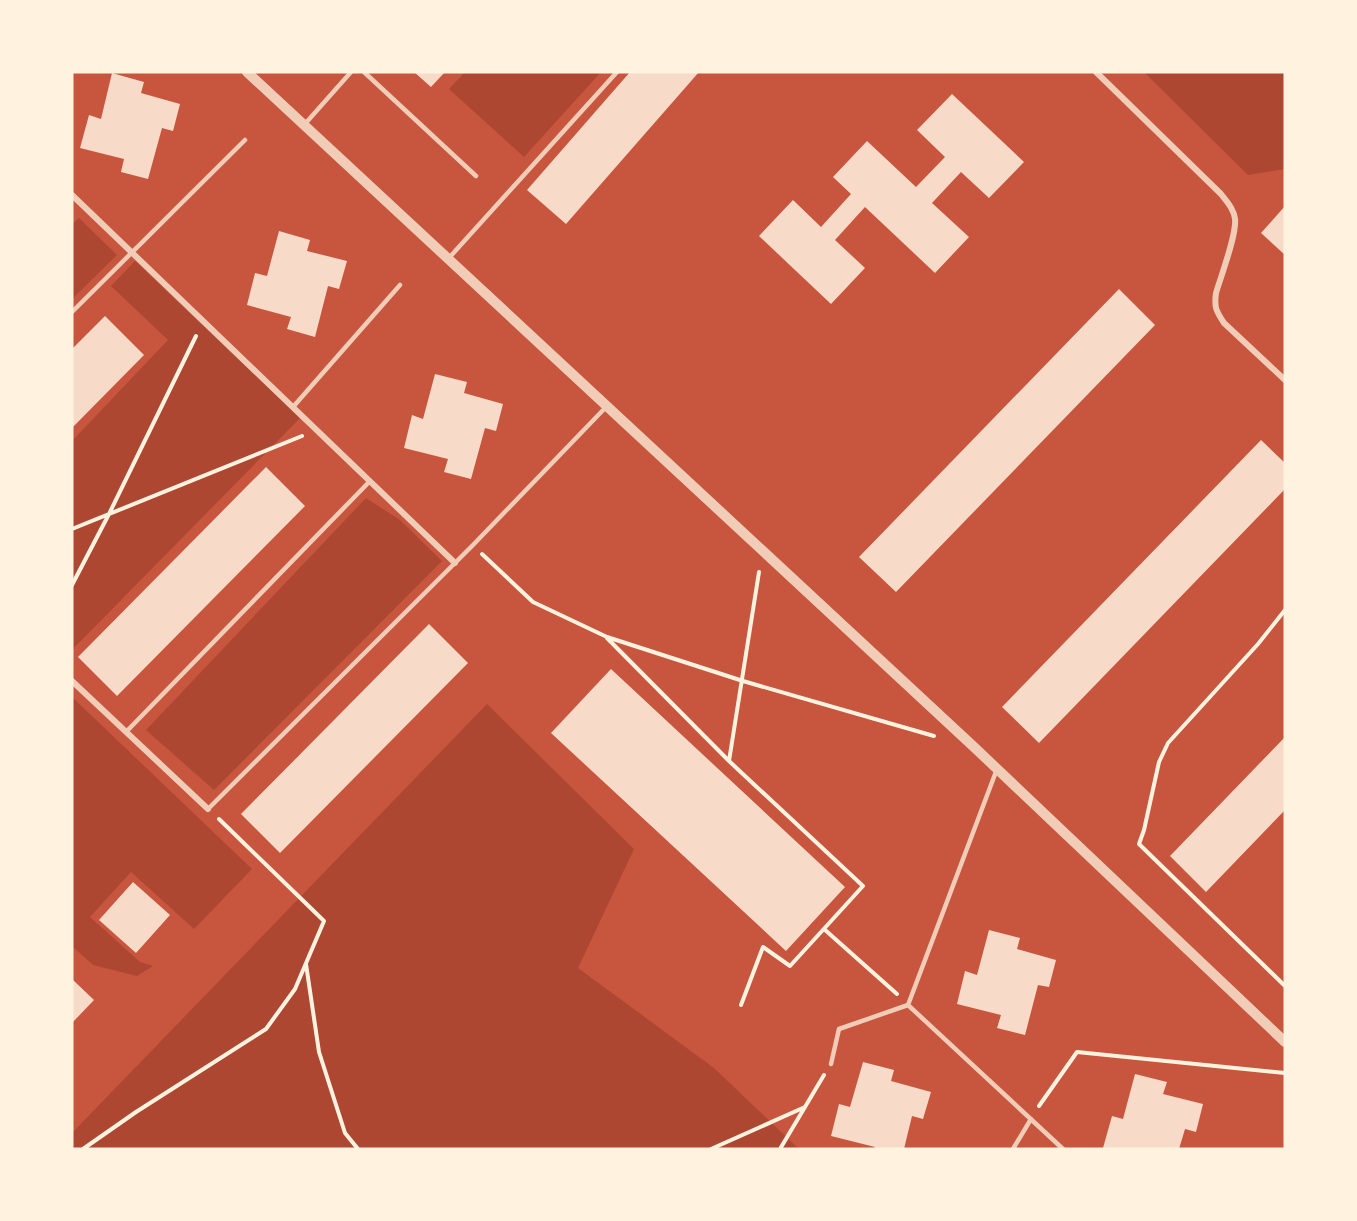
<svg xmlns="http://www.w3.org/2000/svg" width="1357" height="1221" viewBox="0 0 1357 1221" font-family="'DejaVu Sans',sans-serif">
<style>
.green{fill:#ae4732}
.building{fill:#f7dbc8}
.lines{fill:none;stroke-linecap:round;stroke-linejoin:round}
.path{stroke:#fff3e0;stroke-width:4}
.service{stroke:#f1ccb7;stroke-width:4.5}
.minor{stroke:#f1ccb7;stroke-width:6}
.tertiary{stroke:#f1ccb7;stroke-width:10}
</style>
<rect width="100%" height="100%" fill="#c8553d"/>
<path class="green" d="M465 72H601L524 157 449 89Z
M1144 72H1285V169L1248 175Z
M79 218 117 255 72 299V224Z
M135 261 300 418 72 650V441L168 340 111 286Z
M366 498 400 520 442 561 214 790 146 730Z
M72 697 252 869 194 929 131 872 90 917 140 962 153 966 137 976 93 965 72 946Z
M487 704 634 849 578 968 714 1068 799 1149H72V1133Z"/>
<path class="building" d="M414 72H445L431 87Z
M630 72H699L566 224 527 190Z
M112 73 144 82 141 93 180 104 173 131 162 128 148 179 121 172 124 159 80 148 89 115 101 119Z
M952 94 1024 162 989 198 961 172 932 203 969 237 935 273 865 207 835 240 865 268 831 304 759 236 793 200 821 227 851 194 833 177 867 141 916 187 945 157 917 130Z
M1285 206V255L1261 233Z
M279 231 310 240 307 251 347 261 339 289 328 286 315 337 287 329 291 317 247 305 255 273 267 276Z
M1119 289 1155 325 896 592 859 557Z
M105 316 144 355 72 428V349Z
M435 374 467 382 464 393 503 404 496 431 485 428 471 479 444 472 448 459 404 448 412 415 423 419Z
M1261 440 1285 463V489L1039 743 1002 707Z
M266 467 305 506 117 696 78 657Z
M429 624 468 663 280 853 241 814Z
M611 669 845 887 786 951 551 733Z
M1285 737V810L1206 892 1170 856Z
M133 882 170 915 136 953 99 920Z
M989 930 1020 938 1017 949 1056 960 1049 987 1038 985 1025 1035 997 1028 1001 1015 957 1004 965 971 977 975Z
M72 979 94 1000 72 1023Z
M863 1062 894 1070 891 1081 931 1092 923 1119 912 1116 904 1149H874L875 1147 831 1136 839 1104 850 1107Z
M1135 1074 1167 1082 1163 1094 1203 1104 1196 1132 1185 1129 1179 1149 1103 1148 1112 1116 1123 1119Z"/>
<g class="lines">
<path class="path" d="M72 529 302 436
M482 554 533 602 607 637 743 681 934 736
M72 585 109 514 196 336
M1285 610 1258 644 1168 743 1159 762 1144 830 1139 844 1285 986
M607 638 729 761
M824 929 897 994
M306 964 319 1052 345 1133 358 1149
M741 1005 763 947 790 966 863 886 729 761 759 572
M1039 1106 1077 1052 1285 1073
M83 1149 136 1112 266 1029 295 989 324 921 219 819
M711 1149 805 1107
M780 1149 824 1075"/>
<path class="service" d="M364 72 476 176
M304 125 351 72
M448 259 617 72
M72 312 245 140
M293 407 400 285
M126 732 370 481
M997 769 908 1005 1063 1149
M208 809 473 545 607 406
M831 1064 839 1029 908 1005
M1013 1149 1031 1119"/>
<path class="minor" d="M1096 72 1221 194C1227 202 1234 209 1235 219 1237 234 1221 276 1216 293 1214 307 1216 311 1224 323L1285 380
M72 195 455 563
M72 681 208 809"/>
<path class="tertiary" d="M247 72 974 747 1285 1042"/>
</g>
<rect width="1357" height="1221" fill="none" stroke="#fff3e0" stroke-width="147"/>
</svg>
